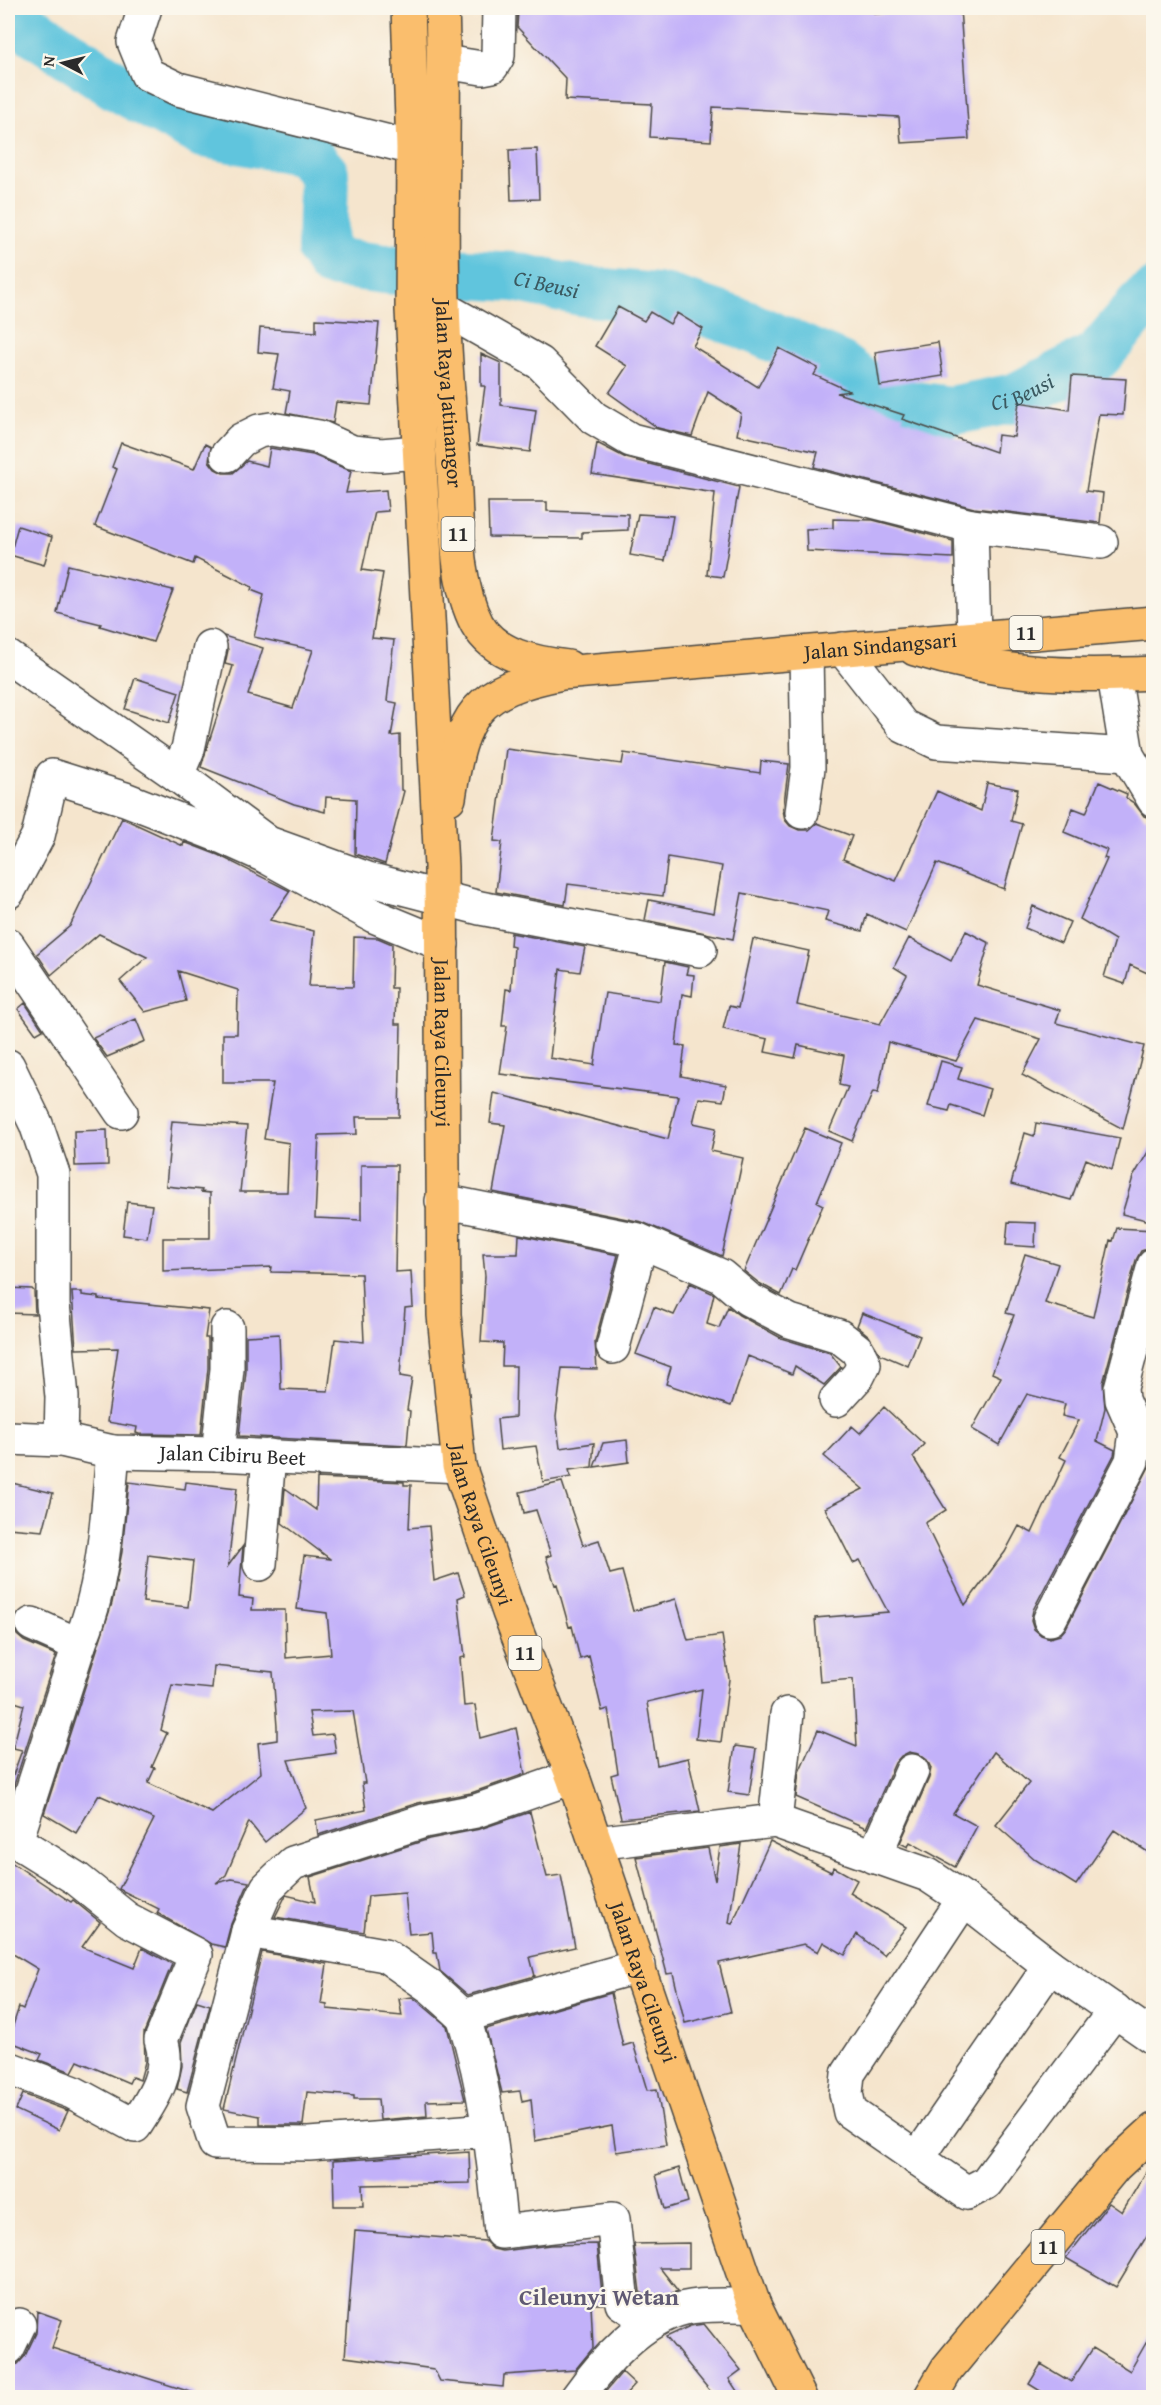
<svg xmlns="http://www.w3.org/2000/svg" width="1161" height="2405" viewBox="0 0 1161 2405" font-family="'Gentium Book Plus',serif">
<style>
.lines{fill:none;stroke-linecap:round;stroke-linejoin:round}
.river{stroke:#60c5dd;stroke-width:50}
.building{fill:#c2b1f9;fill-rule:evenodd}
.minor-casing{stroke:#494743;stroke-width:36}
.highway-casing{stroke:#494743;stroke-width:36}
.minor{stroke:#fff;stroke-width:33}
.highway{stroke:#fabe6d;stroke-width:33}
.labels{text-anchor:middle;stroke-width:4.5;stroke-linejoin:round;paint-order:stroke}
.shield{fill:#fbf7ec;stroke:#696865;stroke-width:1.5}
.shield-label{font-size:20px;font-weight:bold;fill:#2b2b2b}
.street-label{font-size:21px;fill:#2b2b2b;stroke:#fbf7ec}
.water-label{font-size:22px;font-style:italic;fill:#3b5960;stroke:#fbf7ec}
.quarter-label{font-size:24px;font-weight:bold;fill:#605a73;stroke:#fbf7ec}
</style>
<rect width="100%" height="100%" fill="#fbf7ec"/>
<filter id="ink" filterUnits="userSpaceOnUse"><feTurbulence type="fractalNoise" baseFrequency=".0167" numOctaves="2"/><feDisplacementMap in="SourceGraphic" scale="12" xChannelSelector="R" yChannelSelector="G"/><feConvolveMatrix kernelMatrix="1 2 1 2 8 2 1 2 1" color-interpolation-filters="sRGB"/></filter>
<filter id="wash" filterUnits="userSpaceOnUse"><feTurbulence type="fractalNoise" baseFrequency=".008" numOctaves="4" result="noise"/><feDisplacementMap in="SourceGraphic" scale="24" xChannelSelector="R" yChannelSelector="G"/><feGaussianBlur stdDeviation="1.35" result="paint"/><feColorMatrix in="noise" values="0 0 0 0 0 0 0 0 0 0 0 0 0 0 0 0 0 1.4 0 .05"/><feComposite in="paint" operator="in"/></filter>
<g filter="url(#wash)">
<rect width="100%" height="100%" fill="#f5e5cd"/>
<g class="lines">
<path class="river" id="s1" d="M8 14 115 85 203 133 304 151 324 174 322 249 330 262 384 269 515 277 581 291 667 299 741 323 840 366 868 387 899 404 950 411 1015 398 1097 356 1146 299 1154 293"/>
</g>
<g id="blocks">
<path class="building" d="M521 8H874V14L960 8 969 139 901 143 899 117 713 107 711 141 650 137 652 104 565 100 566 79 517 27 518 11Z
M537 149 539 199 511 200 509 150Z
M618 307 644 321 650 312 670 324 677 313 703 329 693 346 758 387 779 348 818 368 814 375 849 391 837 393 904 415 902 419 996 452 998 435 1014 437 1019 402 1069 410 1072 376 1126 379 1123 415 1099 414 1086 491 1103 493 1100 523 974 508 814 467 818 452 737 435 741 413 708 392 692 436 658 428 609 393 627 366 595 346Z
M316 319 379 323 371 405 336 402 333 423 286 413 290 391 273 388 279 354 258 352 260 328 316 332Z
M938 342 943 376 880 386 875 352Z
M481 354 501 363V405L536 410 530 452 477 445 485 386H481Z
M121 443 194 469 205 444 211 447 209 461 215 469 223 473H233L247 461 267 466 270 448 313 455 351 471 346 493 386 490 388 511 375 512 362 570 383 573 372 638 394 640 387 701 397 703 391 736 400 735 401 790 404 791 385 864 355 854 356 799 326 797 325 812 294 804 201 767 233 666 225 664 228 650 224 636 263 648 248 695 293 708 313 650 254 637 264 595 251 590 252 587 195 558 193 564 95 526 117 469 112 467Z
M597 443 626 458 739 487 723 577 707 575 715 493 592 474Z
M488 502H547V511L628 514V530L582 532V538L489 537Z
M638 514 673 516 665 561 630 555Z
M833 519 873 520 953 541V558L807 551 806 529 833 528Z
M18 526 52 537 44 565 10 555Z
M68 565 173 590 153 642 100 626 101 624 57 613Z
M135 678 179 692 169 723 125 709Z
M506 749 622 764 624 753 760 773 761 761 789 764 783 810 785 820 790 826 799 830H809L817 823 852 836 843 859 896 881 937 791 981 811 987 783 1018 789 1011 821 1022 824 1004 889 937 863 906 932 867 914 862 931 825 921 828 911 742 893 733 939 645 920 649 900 714 913 722 866 668 857 663 896 568 884 565 905 496 892 502 842 494 841Z
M1099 782 1127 794 1126 798 1134 803 1144 816 1154 819V976L1130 965 1125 984 1104 977 1115 940 1080 919 1107 859 1104 858 1107 850 1064 832 1073 808 1086 813Z
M122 818 183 846 184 842 218 855 290 891 270 920 314 931 309 986 353 987 354 937 378 938 392 944 391 988H396L395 1024H401L399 1117H356L357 1134 319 1135 315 1218 361 1220V1165H397L395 1272 411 1271 413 1307 405 1308 400 1376 412 1378 407 1410 410 1411 407 1445 239 1436 246 1371V1336L279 1334 281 1389 328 1391 335 1339 364 1342 361 1274 271 1272 272 1267 163 1271V1238H210V1193L201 1192 202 1190 166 1186 172 1121 247 1126 240 1192H287L289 1143 264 1139 273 1083H223V1034H237L238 990 178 971 186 1001 145 1012 120 981 147 957 99 934 51 975 37 954 70 926Z
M1033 906 1070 922 1061 943 1025 928Z
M966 931 989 943 977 985 1060 1010 1056 1023 1144 1046 1123 1129 1022 1075 1041 1039 978 1020 956 1061 888 1042 878 1093 873 1092 852 1141 829 1131 848 1087 839 1085 844 1055 798 1045 795 1058 765 1052 768 1039 723 1029 729 1006 738 1008 753 939 809 951 797 1005 880 1024 907 975 894 967 909 938 951 961Z
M511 933 585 947 580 972 560 969 550 1058 594 1065 605 993 660 1001 665 962 688 967 686 974 694 975 692 996 682 994 676 1045 685 1046 681 1076 726 1085 723 1101 699 1098 693 1123 716 1128 711 1151 743 1158 722 1256 642 1222 493 1192 505 1125 490 1123 494 1093 668 1139 678 1096 500 1074 507 1026H502L506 989 511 990 514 947 510 946Z
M25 1003 43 1030 36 1034 18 1009Z
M136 1019 145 1041 107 1057 93 1038Z
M941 1061 962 1067 958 1079 990 1089 982 1115 951 1105 949 1111 928 1106Z
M1036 1123 1120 1138 1112 1170 1086 1159 1071 1200 1011 1184 1025 1133 1034 1136Z
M805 1128 841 1143 817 1202 823 1205 795 1270 792 1269 781 1295 759 1283 744 1271Z
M107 1130 108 1165 75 1166 74 1131Z
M1154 1142V1222L1122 1214 1133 1177Z
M127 1202 152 1205 147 1238 123 1235Z
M1008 1222 1036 1223 1035 1247 1006 1245Z
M1117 1228 1154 1230V1247L1141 1251 1136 1260 1103 1383 1105 1408 1097 1441 1115 1450 1114 1455 1033 1610 1031 1620 1034 1629 1041 1635 1050 1638 1060 1635 1066 1628 1149 1467 1154 1469V1856L1114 1830 1076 1885 1036 1860 996 1825 1029 1783 994 1752 953 1813 977 1826 955 1867 910 1842 908 1847 900 1843 929 1778 931 1768 927 1760 919 1754 909 1752 901 1756 895 1763 866 1828 796 1797 799 1772 818 1730 857 1746 853 1679 820 1682 815 1618 888 1612 860 1560 853 1563 825 1508 863 1489 824 1456 852 1426 860 1433 884 1407 924 1444 913 1457 946 1510 925 1523 965 1605 1005 1552 1019 1526 1032 1533 1066 1460 1060 1457 1079 1420 1062 1416 1065 1404 1027 1394 999 1445 972 1429 1001 1377 992 1373 1014 1315 1006 1313 1025 1254 1058 1264 1045 1303 1093 1317 1110 1240 1113 1241Z
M519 1235 618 1255 595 1342 597 1369 562 1368 556 1417 560 1448 594 1443 592 1467 569 1470 571 1477 543 1482 536 1446 500 1450 497 1419 515 1417 516 1366H502L503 1343 481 1342 485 1276 483 1254H518Z
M690 1283 714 1294 707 1324 719 1328 728 1307 739 1315 781 1338 830 1353 841 1367 824 1385 795 1366 792 1374 748 1356 731 1406 666 1384 671 1367 636 1354 654 1307 674 1315Z
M8 1288 32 1289 34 1291 35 1314 8 1313Z
M72 1292H82V1295L98 1297V1299L209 1310 205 1338H208V1368L201 1435 139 1434 136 1433 137 1427 107 1422 118 1348 76 1349Z
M862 1313 920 1336 908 1366 880 1354 869 1336 857 1326Z
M627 1440 629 1462 594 1467 603 1443Z
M317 1478 404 1482V1485H411L409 1528 429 1526 434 1581 458 1573 465 1595 458 1598 465 1657 460 1658 464 1706 475 1705 480 1738 516 1728 525 1774 471 1793 418 1803 318 1835 316 1820 366 1810 362 1783H365L353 1711 309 1712 313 1736 333 1734 336 1753 288 1760 306 1808 265 1842 249 1822 226 1875 216 1883 232 1879 249 1882 231 1924 225 1947 211 1944 157 1913 159 1909 119 1889 154 1819 99 1795 76 1833 44 1814 112 1603 122 1552 129 1482 185 1489 186 1482 237 1488 228 1566 243 1546 239 1597 253 1599 252 1610H285L286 1658 331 1654 327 1613 297 1609 304 1556 330 1559 282 1523 285 1488 316 1510ZM148 1555 193 1561 188 1607 143 1602ZM214 1666 273 1672 277 1727V1740L258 1743 261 1773 212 1813 148 1783 155 1768 152 1767 167 1733 161 1730 172 1685 212 1689Z
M8 1482 53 1493 43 1531 8 1528Z
M562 1482 583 1545 599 1540 610 1574 622 1571 633 1611 676 1599 688 1640 722 1635 729 1679 721 1742 696 1739 702 1689 647 1702 657 1765 688 1758 700 1811 621 1819 611 1775 618 1773 608 1709 602 1711 589 1656 580 1659 572 1626 569 1627 557 1584 555 1585 546 1557 551 1555 536 1510 524 1513 520 1492Z
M8 1625 14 1627 17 1635 24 1641 56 1655 11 1794 8 1789 22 1750 13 1748 24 1705 8 1700Z
M735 1746 756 1749 749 1795 728 1792Z
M530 1812 547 1877 561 1875 575 1947 530 1957 535 1976 468 1995 440 1971 437 1953H434L432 1932 409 1934 405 1893 368 1896 364 1932 275 1917 286 1895 315 1902 310 1877 429 1839 480 1829Z
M770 1841 831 1872 834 1867 857 1880 850 1893 906 1927 884 1955 857 1934 845 1955 823 1942 818 1952 804 1944 719 1963 731 2012 685 2023 673 1973 667 1974 636 1857 708 1848 715 1881 720 1847 741 1844 729 1923 732 1924Z
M8 1860 71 1902 73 1900 100 1922 82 1947 134 1968 142 1948 172 1964 144 2033 145 2062 140 2080 132 2077 129 2083 78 2061 72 2072 39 2060 42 2054 8 2041 19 2007 23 2009 38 1969 8 1951Z
M262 1952 327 1964 321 2004 327 2005V2009L402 2016 399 1999 412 1997 420 2003 447 2026 465 2100 426 2101 427 2116 380 2120 378 2099H354V2096L307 2092 303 2125H260V2116L224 2109Z
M611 1993 623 2046 633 2043 647 2090 657 2089 666 2145 616 2152 612 2126 535 2141 531 2099 522 2101 520 2091 502 2093 486 2029Z
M197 2001 210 2005 187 2092 177 2089 182 2066 181 2042Z
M23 2094 68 2111 59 2130 16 2110Z
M469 2152 470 2183 362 2185 363 2206H334L333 2161Z
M1154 2159V2224L1116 2287 1066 2258 1109 2203 1122 2212Z
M679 2168 688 2202 665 2209 656 2175Z
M355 2231 485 2241 493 2249 503 2251 550 2245 597 2244 603 2304H591L593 2348 575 2370 504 2375 503 2387 440 2381 434 2369 345 2357Z
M689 2243V2268H660L678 2291 653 2300 640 2292 634 2244Z
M37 2311 62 2320 52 2348 194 2393 193 2397H8V2366L18 2364 25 2356 36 2333Z
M704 2324 741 2370 729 2379 741 2397H715L666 2337 690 2326Z
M1154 2329V2397H1050L1029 2384 1041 2364 1071 2382 1093 2348 1130 2371Z
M622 2372 635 2384 623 2397H601Z"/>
</g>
</g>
<g filter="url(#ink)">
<use href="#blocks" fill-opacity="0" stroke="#494743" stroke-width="1.5"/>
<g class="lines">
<g class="minor-casing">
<g id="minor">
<path d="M145 8 134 42 147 74 178 89 413 148"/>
<path d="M444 62 482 68 492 66 498 56 499 8"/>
<path d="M443 308 540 363 594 418 631 440 971 526 974 637"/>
<path d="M227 455 241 440 259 431 271 429 319 437 352 452 381 455 418 452"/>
<path d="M971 526 1101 542"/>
<path d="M210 647 188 749 177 775 268 843 368 879 480 908 700 950"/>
<path d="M843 649 903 726 936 742 1127 755"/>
<path d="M8 657 177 775"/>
<path d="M1114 675 1127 755 1154 800"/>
<path d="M802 812 808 768 806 653"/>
<path d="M8 892 38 836 52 776 125 799 225 838 265 856 374 916 442 944"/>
<path d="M8 945 121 1112"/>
<path d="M8 1066 36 1124 53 1174V1304L62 1397 61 1440"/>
<path d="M442 1201 638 1240 721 1276 748 1299 790 1321 839 1336 857 1350 864 1364 858 1376 836 1400"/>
<path d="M613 1347 637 1257 638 1240"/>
<path id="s2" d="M8 1438 61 1440 113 1452 218 1454 459 1466"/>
<path d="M218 1454 227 1369V1328"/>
<path d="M260 1564 269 1456"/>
<path d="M1050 1619 1132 1461 1136 1432 1122 1400 1121 1388 1154 1265"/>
<path d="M79 1645C105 1584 107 1517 113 1452"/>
<path d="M775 1821 787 1714"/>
<path d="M596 1843 775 1821 928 1875 964 1899 1050 1966 1154 2038"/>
<path d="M874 1857 912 1771"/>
<path d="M964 1899 848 2074 846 2093 850 2112 967 2193 986 2183 1115 2010"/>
<path d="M248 1931 385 1955 432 1988 463 2016 639 1966"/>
<path d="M463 2016C486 2085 494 2160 501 2232L613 2219 622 2303 652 2322"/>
<path d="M8 2068 72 2092 135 2126C152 2100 172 2072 161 2040L196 1955 127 1919 77 1879 16 1841 79 1645 32 1624"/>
<path d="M489 2130 309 2144 215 2143 203 2106 248 1931 267 1888 293 1863 424 1821 476 1811 573 1777"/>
<path d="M917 2159 1050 1966"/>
<path d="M8 2348 19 2325"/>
<path d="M577 2398C602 2363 642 2318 685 2308 707 2303 732 2306 754 2305"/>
</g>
</g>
<g class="highway-casing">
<g id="highway">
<path id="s3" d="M408 8 413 148 412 310 441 867 444 1315 459 1466 509 1612 573 1777 754 2305 800 2398"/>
<path id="s4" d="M442 8C446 105 440 202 443 299 444 356 450 414 454 472 457 520 454 580 477 624 495 656 535 663 568 667"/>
<path d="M915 649C1001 675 1064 677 1154 673"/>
<path id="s5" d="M449 798C462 713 475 690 562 673L1154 623"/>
<path d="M930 2398 947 2369 1115 2166 1154 2130"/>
</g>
</g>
<use href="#minor" class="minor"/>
<use href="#highway" class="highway"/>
</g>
</g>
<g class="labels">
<g class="shield">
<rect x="441.5" y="517" width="33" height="34" rx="4.5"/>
<rect x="1009.5" y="616" width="33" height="34" rx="4.5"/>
<rect x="508.5" y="1636" width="33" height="34" rx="4.5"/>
<rect x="1031.5" y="2230" width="33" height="34" rx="4.5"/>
</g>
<g class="shield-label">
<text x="458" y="541">11</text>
<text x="1026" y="640">11</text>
<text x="525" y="1660">11</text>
<text x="1048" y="2254">11</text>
</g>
<g class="street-label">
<text dy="7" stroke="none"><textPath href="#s4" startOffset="386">Jalan Raya Jatinangor</textPath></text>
<text dy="7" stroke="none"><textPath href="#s5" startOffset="507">Jalan Sindangsari</textPath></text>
<text dy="7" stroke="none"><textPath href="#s3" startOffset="1036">Jalan Raya Cileunyi</textPath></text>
<text dy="7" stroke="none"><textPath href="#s2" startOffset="226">Jalan Cibiru Beet</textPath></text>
<text dy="7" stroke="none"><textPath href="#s3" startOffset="1522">Jalan Raya Cileunyi</textPath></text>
<text dy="7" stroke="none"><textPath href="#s3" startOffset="2008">Jalan Raya Cileunyi</textPath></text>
</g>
<g class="water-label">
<text dy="8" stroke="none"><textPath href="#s1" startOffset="670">Ci Beusi</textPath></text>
<text dy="8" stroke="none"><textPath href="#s1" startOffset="1174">Ci Beusi</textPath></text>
</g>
<g class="quarter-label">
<text x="599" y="2305">Cileunyi Wetan</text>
</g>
</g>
<rect width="1161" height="2405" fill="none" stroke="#fbf7ec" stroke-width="30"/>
<g transform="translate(63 63) rotate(277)" stroke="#fbf7ec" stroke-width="4.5" paint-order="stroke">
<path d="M0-4.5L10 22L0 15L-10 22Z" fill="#2b2b2b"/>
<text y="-9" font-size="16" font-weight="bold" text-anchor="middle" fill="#2b2b2b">N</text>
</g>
</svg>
